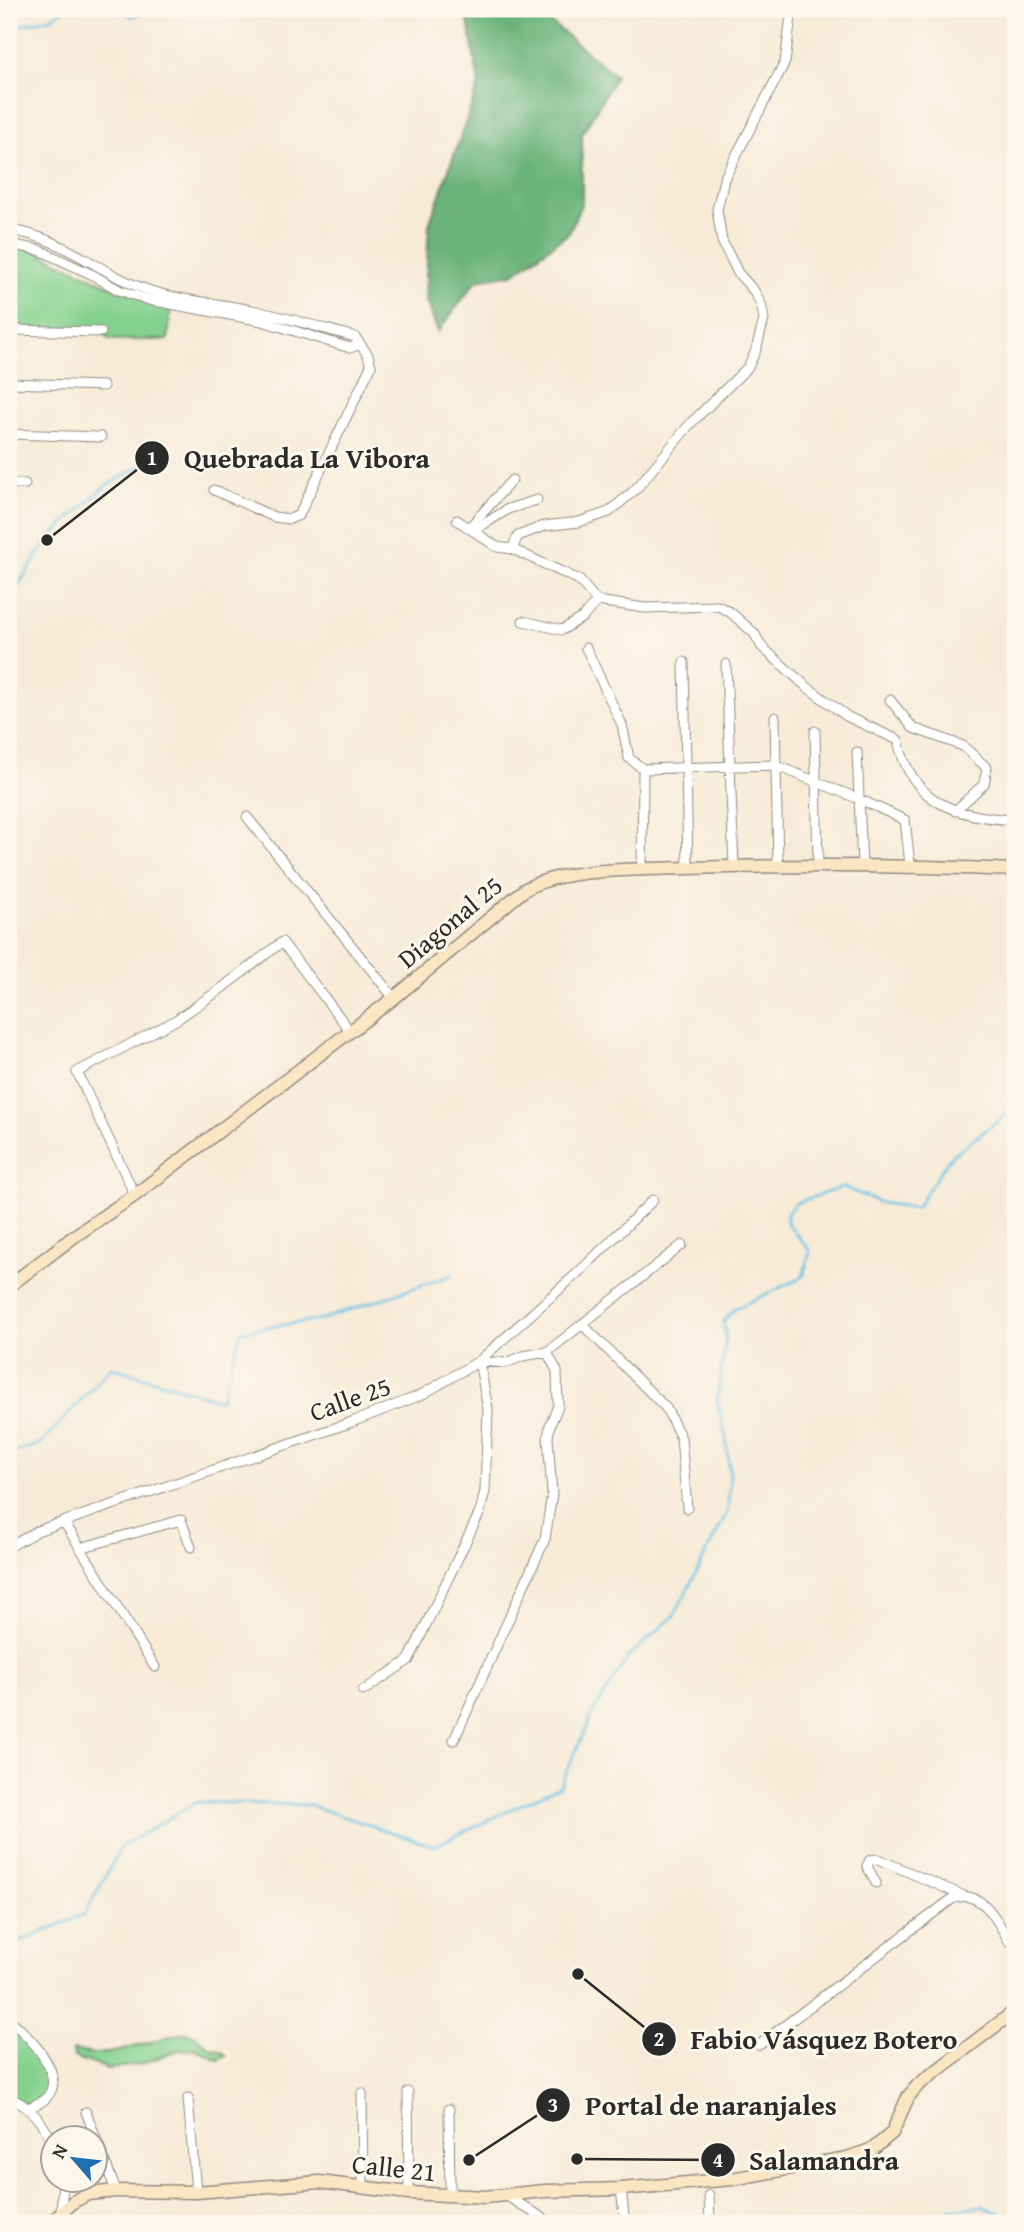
<svg xmlns="http://www.w3.org/2000/svg" width="1024" height="2232" viewBox="0 0 1024 2232" font-family="'Gentium Book Plus',serif">
<style>
.green{fill:#84d18f;stroke:#587e5d;stroke-width:2}
.forest{fill:#6bb37a;stroke:#4b6f52;stroke-width:2}
.lines{fill:none;stroke-linecap:round;stroke-linejoin:round}
.stream{stroke:#69c3e7;stroke-width:2.5}
.street-casing{stroke:#918b81;stroke-width:11}
.secondary-casing{stroke:#918b81;stroke-width:15}
.street{stroke:#fff;stroke-width:9}
.secondary{stroke:#fbe6c4;stroke-width:12}
.labels{text-anchor:middle;stroke-width:6;stroke-linejoin:round;paint-order:stroke}
.street-label{font-size:26px;fill:#2b2b2b;stroke:#fbf7ec}
.leader{fill:none;stroke:#2b2b2b;stroke-width:2.5}
.callout-dot{fill:#2b2b2b;stroke:#fbf7ec;stroke-width:2.5}
.mark-label{font-size:21px;text-anchor:middle;font-weight:bold;fill:#fff}
.callout-label{font-size:28px;text-anchor:middle;font-weight:bold;fill:#2b2b2b;stroke:#fbf7ec;stroke-width:6;stroke-linejoin:round;paint-order:stroke}
</style>
<rect width="100%" height="100%" fill="#fbf7ec"/>
<filter id="ink" filterUnits="userSpaceOnUse"><feTurbulence type="fractalNoise" baseFrequency=".0143" numOctaves="2"/><feDisplacementMap in="SourceGraphic" scale="14" xChannelSelector="R" yChannelSelector="G"/><feConvolveMatrix kernelMatrix="1 2 1 2 8 2 1 2 1" color-interpolation-filters="sRGB"/></filter>
<filter id="wash" filterUnits="userSpaceOnUse"><feTurbulence type="fractalNoise" baseFrequency=".00686" numOctaves="4" result="noise"/><feDisplacementMap in="SourceGraphic" scale="28" xChannelSelector="R" yChannelSelector="G"/><feGaussianBlur stdDeviation="1.57" result="paint"/><feColorMatrix in="noise" values="0 0 0 0 0 0 0 0 0 0 0 0 0 0 0 0 0 1.4 0 .05"/><feComposite in="paint" operator="in"/></filter>
<g filter="url(#wash)">
<rect width="100%" height="100%" fill="#f7ebd7"/>
<path class="green" d="M9 244 26 247 119 290 171 305 168 340H110L101 332 9 330Z
M9 2019 49 2071 50 2094 28 2108 9 2099Z
M185 2033C198 2034 201 2042 211 2048 218 2051 220 2049 226 2056L219 2060 196 2049 178 2050 142 2064 108 2069 74 2057 73 2050C80 2051 87 2054 94 2054 126 2054 154 2038 185 2033Z"/>
<path class="forest" d="M466 9H539L537 11 616 76 582 134V202L569 233 513 274 477 280 438 332 425 298 429 225 479 85Z"/>
<g class="lines">
<path class="stream" d="M117 9 132 17 155 9
M9 28 51 18 65 9
M9 600 47 540 104 487 152 460
M9 1454 42 1443 111 1367 221 1400 241 1331 323 1319 452 1275
M9 1946 85 1914 121 1847 196 1802 308 1805 434 1846 560 1786 594 1711 628 1657 674 1616 728 1511 730 1475 726 1438 717 1400 726 1338 723 1321 736 1308 803 1277 810 1251 787 1223V1213L796 1203 843 1187 881 1203 916 1208 950 1157 1015 1108
M941 2223 948 2210 982 2206 1015 2220"/>
</g>
</g>
<g filter="url(#ink)">
<g class="lines">
<g class="street-casing">
<path id="street" d="M9 230C67 238 98 274 151 291 185 302 221 303 256 311 289 318 322 328 355 337L360 344 350 348 262 321 149 300 119 290 91 274 39 250 9 244
M9 330 101 332
M9 383 103 386
M9 434 101 437
M9 484H25
M214 490 274 517 290 519 299 515 371 366 368 355 360 344
M457 520 497 547 512 549 579 580 597 601 645 608 718 606 730 612 754 633 762 647 807 687 848 717 898 740C911 804 957 817 1015 820
M469 528 512 480
M473 531 508 509 537 500
M512 549 518 536 544 526 579 522 609 512 636 489 690 424 748 367 756 350 764 319 761 304 754 291 738 273 722 241 717 210 724 179 785 62 792 9
M523 621 562 630 583 617 597 601
M586 648 622 725 629 758 643 769 642 870
M684 662 688 868
M726 664 734 867
M890 700 913 728 963 746 987 768 984 784 955 811
M775 717 778 866
M815 731 818 865
M857 752 862 865
M643 769 775 765 859 799 905 820 910 865
M247 817 394 998
M135 1195 77 1072 176 1020 218 991 282 942 350 1031
M582 1324 666 1408 681 1438 687 1508
M547 1352 682 1245
M64 1522 155 1667
M9 1547 37 1531 352 1422 421 1395 479 1361 582 1269 653 1200
M80 1548 181 1520 191 1547
M363 1691 409 1660 480 1512 485 1491 488 1409 479 1361 506 1363 523 1356 547 1352 557 1371 558 1406 550 1425 548 1437 552 1494 545 1539 454 1740
M876 1883 867 1866 870 1860 878 1859 962 1895
M9 2019C25 2033 68 2073 47 2097 42 2103 34 2105 28 2108
M759 2045 952 1899C981 1887 997 1920 1009 1941L1015 1942
M408 2092 409 2193
M362 2093 363 2188
M188 2098 196 2192
M9 2099C29 2103 42 2123 52 2140
M449 2109 450 2196
M86 2112 116 2191
M621 2189 625 2223
M709 2195 710 2223
M507 2196 551 2223
M61 2213 63 2180"/>
</g>
<g class="secondary-casing">
<path id="secondary" d="M9 1286 76 1235 135 1195 394 998 524 890C562 867 641 870 686 868 796 865 905 865 1015 870
M51 2223 73 2202 88 2194 116 2191 196 2192 319 2182 409 2193 485 2197 544 2191 621 2189 732 2179 847 2158 873 2149 892 2133 908 2097 918 2085 1015 2011"/>
</g>
<use href="#street" class="street"/>
<use href="#secondary" class="secondary"/>
</g>
</g>
<g class="labels">
<g class="street-label">
<text transform="translate(450 922) rotate(-40)" y="9">Diagonal 25</text>
<text transform="translate(350 1399) rotate(-20)" y="9">Calle 25</text>
<text transform="translate(394 2168) rotate(6)" y="9">Calle 21</text>
</g>
</g>
<path class="leader" d="M47 540L152 458M578 1974L659 2039M469 2160L553 2105M577 2159L718 2160"/>
<g class="callout-dot">
<circle cx="47" cy="540" r="7"/>
<circle cx="578" cy="1974" r="7"/>
<circle cx="469" cy="2160" r="7"/>
<circle cx="577" cy="2159" r="7"/>
<circle cx="152" cy="458" r="18"/>
<circle cx="659" cy="2039" r="18"/>
<circle cx="553" cy="2105" r="18"/>
<circle cx="718" cy="2160" r="18"/>
</g>
<g class="mark-label">
<text x="152" y="465">1</text>
<text x="659" y="2046">2</text>
<text x="553" y="2112">3</text>
<text x="718" y="2167">4</text>
</g>
<g class="callout-label">
<text x="307" y="468">Quebrada La Vibora</text>
<text x="824" y="2049">Fabio Vásquez Botero</text>
<text x="711" y="2115">Portal de naranjales</text>
<text x="824" y="2170">Salamandra</text>
</g>
<rect width="1024" height="2232" fill="none" stroke="#fbf7ec" stroke-width="35"/>
<g transform="translate(74 2159) rotate(298)"><circle r="33" fill="#fbf7ec" stroke="#a8a59f" stroke-width="2"/>
<path d="M0-5L12 26L0 18L-12 26Z" fill="#1f6fb2"/>
<text y="-10" font-size="19" font-weight="bold" text-anchor="middle" fill="#2b2b2b">N</text>
</g>
</svg>
